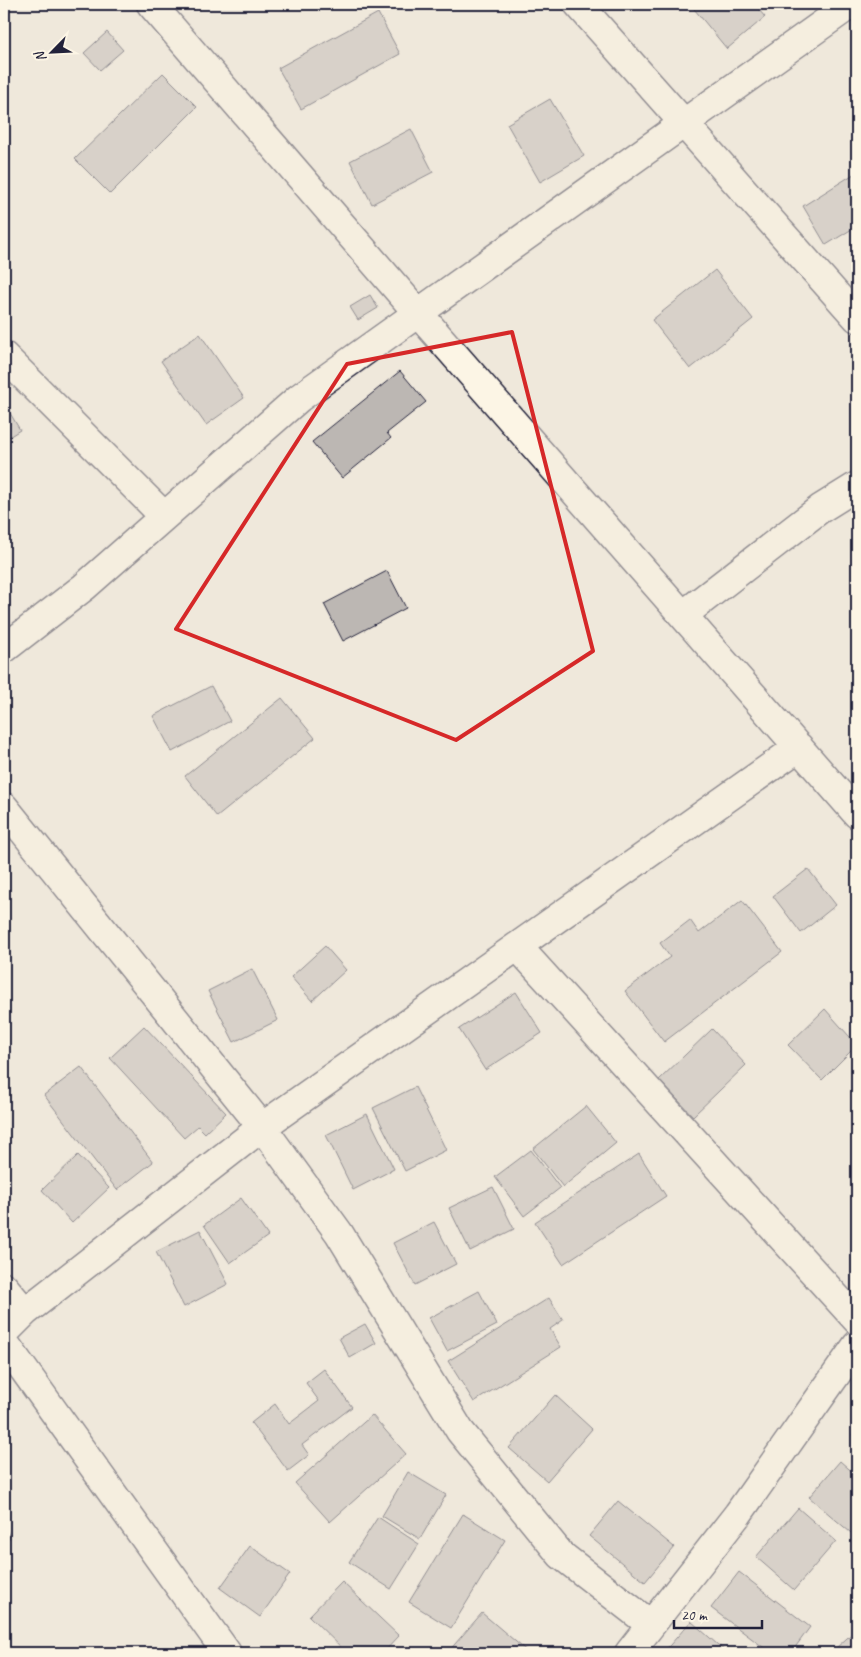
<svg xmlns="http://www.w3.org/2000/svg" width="861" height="1657" viewBox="0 0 861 1657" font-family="Caveat,sans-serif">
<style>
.building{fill:#bcb7b3;stroke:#22223b}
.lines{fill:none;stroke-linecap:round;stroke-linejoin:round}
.minor-casing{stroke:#22223b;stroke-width:31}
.minor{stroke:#fcf5e5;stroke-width:28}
.marked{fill:none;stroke:#d62828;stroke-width:4;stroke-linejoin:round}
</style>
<rect width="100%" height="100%" fill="#efe8db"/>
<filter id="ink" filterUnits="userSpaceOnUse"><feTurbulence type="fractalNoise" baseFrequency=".02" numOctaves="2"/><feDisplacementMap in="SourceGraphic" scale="10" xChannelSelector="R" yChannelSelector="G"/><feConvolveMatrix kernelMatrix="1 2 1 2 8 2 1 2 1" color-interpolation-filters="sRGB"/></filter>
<g filter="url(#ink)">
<path class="building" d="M690 4H754L765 17 727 49Z
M378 13 400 54 301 109 278 68Z
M107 32 123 50 100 70 84 53Z
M163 73 197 107 110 194 75 159Z
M550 99 584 156 540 182 507 124Z
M411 129 433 172 372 204 350 161Z
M857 172V226L826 245 803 206Z
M715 270 753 319 690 369 652 320Z
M370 295 378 308 358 320 350 307Z
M200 334 244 398 206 425 161 361Z
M400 371 426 402 387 433 391 438 342 478 312 442Z
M4 403 20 430 4 440Z
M387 571 406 608 343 641 324 604Z
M211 686 230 721 172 752 153 716Z
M282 698 315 738 217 817 185 776Z
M808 869 836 905 801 933 773 896Z
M742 900 782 952 664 1042 625 991 670 957 660 943 690 920 699 933Z
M325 946 346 970 312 1001 291 977Z
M252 969 278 1020 234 1042 208 991Z
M516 992 542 1033 485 1070 459 1029Z
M825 1009 857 1045 822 1080 788 1045Z
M144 1026 226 1113 205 1133 198 1126 184 1138 110 1058Z
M712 1029 746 1065 693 1116 659 1080Z
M81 1067 153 1162 117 1190 44 1095Z
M415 1087 446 1150 405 1171 373 1108Z
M586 1106 616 1143 563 1187 533 1149Z
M367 1114 394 1169 353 1190 326 1135Z
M531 1150 560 1188 524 1216 495 1177Z
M639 1154 666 1196 563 1264 535 1222Z
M78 1155 109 1188 72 1223 42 1190Z
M493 1187 514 1229 470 1251 449 1208Z
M241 1198 268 1236 230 1263 204 1225Z
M434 1222 456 1264 415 1285 393 1243Z
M200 1230 228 1284 184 1307 156 1252Z
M479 1291 497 1325 447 1351 429 1318Z
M549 1298 563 1320 550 1329 561 1347 474 1402 448 1361Z
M365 1324 376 1343 350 1358 339 1338Z
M324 1369 352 1407 302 1445 309 1455 288 1471 251 1423 275 1404 289 1424 319 1401 306 1383Z
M555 1395 592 1429 547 1481 509 1448Z
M372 1415 406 1454 330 1522 295 1483Z
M857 1429V1440L852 1435Z
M840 1461 857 1476V1538L809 1497Z
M408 1472 446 1495 420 1539 382 1516Z
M618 1501 674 1547 645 1582 589 1536Z
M798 1508 836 1541 794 1590 756 1557Z
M463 1514 505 1540 451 1628 409 1602Z
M378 1517 419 1544 391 1589 349 1562Z
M4 1524 10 1538 4 1541Z
M250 1546 290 1574 260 1617 220 1588Z
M739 1572 810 1627 791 1653H771L711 1608Z
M342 1582 399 1636 383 1653H347L309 1616Z
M482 1613 529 1653 448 1652Z
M691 1621 727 1653H663Z
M857 1629V1653H840L836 1648Z"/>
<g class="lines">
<g class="minor-casing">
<path id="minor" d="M151 4 417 312 857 814
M578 4 857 318
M4 356 164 516
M683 615 820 509 857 486
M4 649 84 587 299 398 851 4
M4 807 262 1127 339 1233 460 1431 561 1555 650 1624
M518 947 857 1320
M4 1287 25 1312
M4 1333 25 1312 262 1127 799 747
M4 1342 227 1653
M629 1653 738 1514 857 1345"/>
</g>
<use href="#minor" class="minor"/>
</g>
</g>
<path d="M0 0H861V1657H0ZM512 332 593 651 456 740 176 629 347 364Z" fill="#efe8db" fill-opacity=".55" fill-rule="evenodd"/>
<path class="marked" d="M512 332 593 651 456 740 176 629 347 364Z"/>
<rect width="861" height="1657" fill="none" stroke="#fcf5e5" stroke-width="20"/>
<rect x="10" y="10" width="841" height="1637" fill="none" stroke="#22223b" stroke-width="2" filter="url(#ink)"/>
<g transform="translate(52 52) rotate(246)" stroke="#fcf5e5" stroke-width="4" paint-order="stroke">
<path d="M0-4L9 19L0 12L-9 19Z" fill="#22223b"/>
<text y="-8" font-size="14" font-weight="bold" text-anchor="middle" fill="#22223b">N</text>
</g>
<path d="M674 1620v8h88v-8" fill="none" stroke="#22223b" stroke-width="2.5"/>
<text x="681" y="1620" font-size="15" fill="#22223b" stroke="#fcf5e5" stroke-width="4" paint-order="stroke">20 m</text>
</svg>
